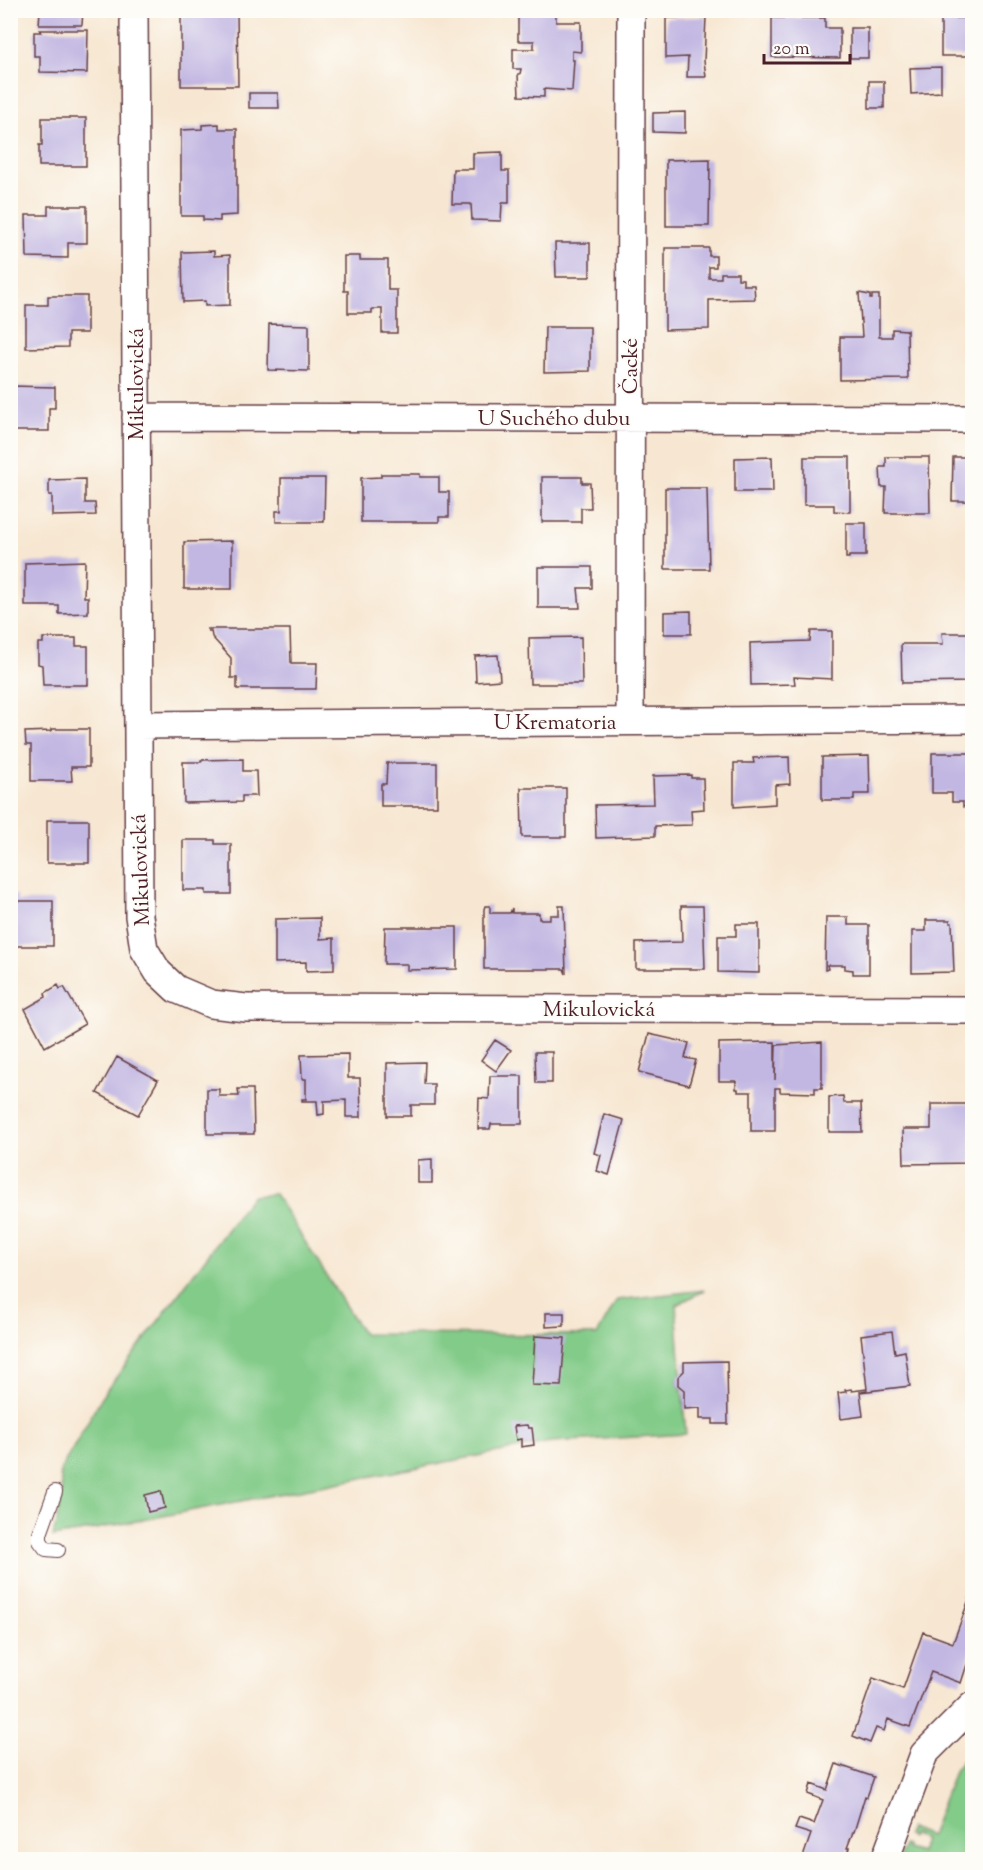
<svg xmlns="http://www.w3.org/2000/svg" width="983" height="1870" viewBox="0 0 983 1870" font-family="'Sorts Mill Goudy',serif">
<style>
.green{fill:#82cb88;stroke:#66755a;stroke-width:1.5}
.building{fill:#c2b7e2}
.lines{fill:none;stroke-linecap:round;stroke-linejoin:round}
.service-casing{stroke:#643d44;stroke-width:16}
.minor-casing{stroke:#643d44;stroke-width:30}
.service{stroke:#fff;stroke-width:14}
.minor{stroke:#fff;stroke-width:27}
.labels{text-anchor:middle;stroke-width:4.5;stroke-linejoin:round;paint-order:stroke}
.street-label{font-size:21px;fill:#4a1f2b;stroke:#fdfcf7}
</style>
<rect width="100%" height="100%" fill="#fdfcf7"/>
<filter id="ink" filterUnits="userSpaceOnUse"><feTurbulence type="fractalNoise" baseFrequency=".0167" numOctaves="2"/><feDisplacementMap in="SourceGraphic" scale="12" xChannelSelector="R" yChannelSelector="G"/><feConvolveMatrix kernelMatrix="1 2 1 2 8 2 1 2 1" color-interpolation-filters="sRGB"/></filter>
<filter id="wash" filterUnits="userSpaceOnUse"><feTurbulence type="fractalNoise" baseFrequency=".008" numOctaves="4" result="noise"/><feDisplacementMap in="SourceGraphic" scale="24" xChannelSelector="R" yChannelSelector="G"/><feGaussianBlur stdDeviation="1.35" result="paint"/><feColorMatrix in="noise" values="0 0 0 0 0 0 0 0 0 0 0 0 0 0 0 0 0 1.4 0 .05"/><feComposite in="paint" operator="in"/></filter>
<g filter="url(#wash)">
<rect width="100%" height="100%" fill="#f7e7d2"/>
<path class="green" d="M275 1194 363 1334 597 1335 617 1300 705 1290 676 1305 681 1373 678 1377V1385L682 1389 686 1434 551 1442 53 1537 62 1494 60 1471 103 1395 252 1196Z
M972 1750V1859L899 1860 904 1845 907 1846V1849L920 1853 924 1839 913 1834 911 1837 907 1835 909 1828 930 1836 955 1769Z"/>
<g id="blocks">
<path class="building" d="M40 10H83L82 25H39Z
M181 10H237L238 86H181Z
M553 10H556V22H581V52L572 51V60H574L572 91 544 89V97L519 96 518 74H520L521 69H513V49H534V41H518V11Z
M706 17 704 61 706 77H687L688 57 666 58V18Z
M772 18H825V28H840V58L772 57Z
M941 18H972V56H941Z
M850 28H868V58H850Z
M40 30H88L87 73 40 72V56H34V32H41Z
M941 67V92L911 94 910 68Z
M869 81H884V108H869Z
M249 93H278L279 108H249Z
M685 112V133L653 132V113Z
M42 118H86V166H39V145H42Z
M219 124V129H237V215L220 216V221L203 220V216H181V130L202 129V125Z
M502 152V171H509V203H502L501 221 472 220 471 204H452L453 169H473V153Z
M710 159 709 226H666V160Z
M48 206H87V243H68V258L27 257 26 215H48Z
M555 243H590V277H556Z
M665 248H709V256H716V267H709V278H721V273H738V279H743V285H754L755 299 709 300V329L665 330Z
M214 251V256L230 255V305L205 306V301L183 302 182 252Z
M344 256H360V260H388V290H397V333H382V309H372V313H348V291H344Z
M859 293 870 295V299H872V295H879V337H892V329L907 330 908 379 840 380V337H862Z
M48 296H87V333H68V347L26 348V305H48Z
M269 324 309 325V371L268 370Z
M545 327H590V371L544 372Z
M10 386 55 387V408H49V431H10Z
M969 448 972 449V509H968V501H952L953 457H969Z
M772 457 773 492H735V458Z
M804 457H850V512L834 511V505H804Z
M886 457H929L930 513H885L886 487H881L880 467H886Z
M381 474H420V477H439V492H449V517H439V522H361V478L381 477Z
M542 477H582V483H590L591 508H581V522H542Z
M281 478H325L324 522H276V511H281Z
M85 479V503H95L96 515 52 516V495H49V480Z
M665 488H707L709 569H665Z
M846 523H866V556H849V558H846Z
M232 541V589H184V542Z
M85 561 84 597H88V613L59 614V606H25V563Z
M538 567H592V588H578L580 608H538Z
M691 611V634H664V612Z
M207 629H290L291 663H317L316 689H237V678H231V658L212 637 211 631H208Z
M811 631H832V679L794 677 795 684 751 685 750 643 810 641Z
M942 633H972V682L902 683 901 644H943Z
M581 637 582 684H530L529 638Z
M43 638H76V646H88V685H43L42 665 38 664V643H43Z
M498 655 500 680 476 682 475 656Z
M51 729H89V767H71L72 781H31V745H26L25 732 51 731Z
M932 753H972V806L963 807V802H952V793H932Z
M869 756 870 794H854V800H822V757Z
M789 757 790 784 775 785V804L734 807V763H754L753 758Z
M243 759V771H256L257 796H242V802L184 803 183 762H201V760Z
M387 763H437V806H381V784H386Z
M691 775V778H703L704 809 691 810 692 825 655 826V836L596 838 595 805 654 804 653 776Z
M521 788H566V837H522Z
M47 820H89V863H47Z
M183 840H215V844H231V894H206V890H183Z
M10 895H17V901H53V946H10Z
M485 906H490V913H510L512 908V913H539V919H550V915H559V906H564L566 974 564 969H484V909Z
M681 906H703L705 969H636V943L682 942Z
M826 917H848V925H869V974H853V970L845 969V965H827L828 969 825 970Z
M320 918V939L334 938V970L306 971V962L275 963V919Z
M926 920H950V923H952L954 972 912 973V931H926Z
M736 924H759V973L718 972V936H736Z
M385 927H457V969L407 970V964H384Z
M58 985 60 989 64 987 85 1024 45 1047 25 1009 46 997 45 993Z
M649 1034 689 1043 685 1058 696 1060 689 1085 639 1072Z
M495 1040 511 1050 496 1071 481 1060Z
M775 1042V1080L776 1045 822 1042V1088H815V1093L780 1092V1088H775V1131H751V1092H738V1089H736V1081H719V1043Z
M535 1052H552V1083H536Z
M348 1054V1078H360L361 1117H346V1100L324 1101V1114L318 1115 317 1101H302V1099H306V1079H302L301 1055Z
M117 1057 158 1080 138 1115 97 1093Z
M425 1062 424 1084H434V1105H411V1116H387V1063Z
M490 1076H522V1124H491L490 1129H478L479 1098 489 1099Z
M207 1089H219V1096H239L238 1089H253L254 1134H207Z
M843 1096 844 1103H861L862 1132H829V1097Z
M931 1104H971L972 1163 904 1164 903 1129H931Z
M604 1114 624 1120 609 1175 597 1171 601 1155 594 1153Z
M432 1159V1183H418V1160Z
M546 1313H564V1326L546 1327Z
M892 1331 895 1353 905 1351 910 1386 860 1392 863 1416 841 1419 838 1393 846 1392 845 1390 851 1389 852 1391 867 1389 861 1335Z
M535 1336 565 1338 561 1386 532 1385Z
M727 1361 728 1424H713V1419H700V1408L684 1409V1390L678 1385V1377L684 1371V1362Z
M527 1425 528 1428H532L534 1445 521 1447V1439L516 1440 514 1426Z
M161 1491 165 1508 148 1512 145 1495Z
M972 1591V1649L961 1683 931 1672 910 1727 888 1719 884 1731 876 1728 870 1743 853 1736 873 1678 903 1689 923 1632 953 1643Z
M836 1764 874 1777 867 1797 865 1796 854 1832H853L847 1848H849L845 1860H802L811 1834 795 1829 799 1819 814 1824 823 1800 808 1794 811 1784 827 1790Z"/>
</g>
</g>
<g filter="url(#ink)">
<use href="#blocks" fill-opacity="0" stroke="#643d44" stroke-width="1.5"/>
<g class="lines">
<g class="service-casing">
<path id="service" d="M55 1492 40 1534V1541L46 1549 58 1550"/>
</g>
<g class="minor-casing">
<path id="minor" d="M134 10 139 916 144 949 158 972 176 989 211 1004 246 1008 972 1010
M136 417 972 419
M630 721 631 10
M138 725 972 719
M885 1860 924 1754 972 1706"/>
</g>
<use href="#service" class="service"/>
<use href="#minor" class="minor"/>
</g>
</g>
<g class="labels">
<g class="street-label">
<text transform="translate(630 366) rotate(-90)" y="7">Čacké</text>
<text transform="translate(136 384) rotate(-90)" y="7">Mikulovická</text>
<text x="554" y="425">U Suchého dubu</text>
<text x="555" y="729">U Krematoria</text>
<text transform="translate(140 870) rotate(-92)" y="7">Mikulovická</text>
<text x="599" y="1016">Mikulovická</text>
</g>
</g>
<rect width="983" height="1870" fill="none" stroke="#fdfcf7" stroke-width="36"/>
<path d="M764 54v9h86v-9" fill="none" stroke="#4a1f2b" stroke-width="3"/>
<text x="773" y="54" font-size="18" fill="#4a1f2b" stroke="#fdfcf7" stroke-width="4.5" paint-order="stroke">20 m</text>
</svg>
